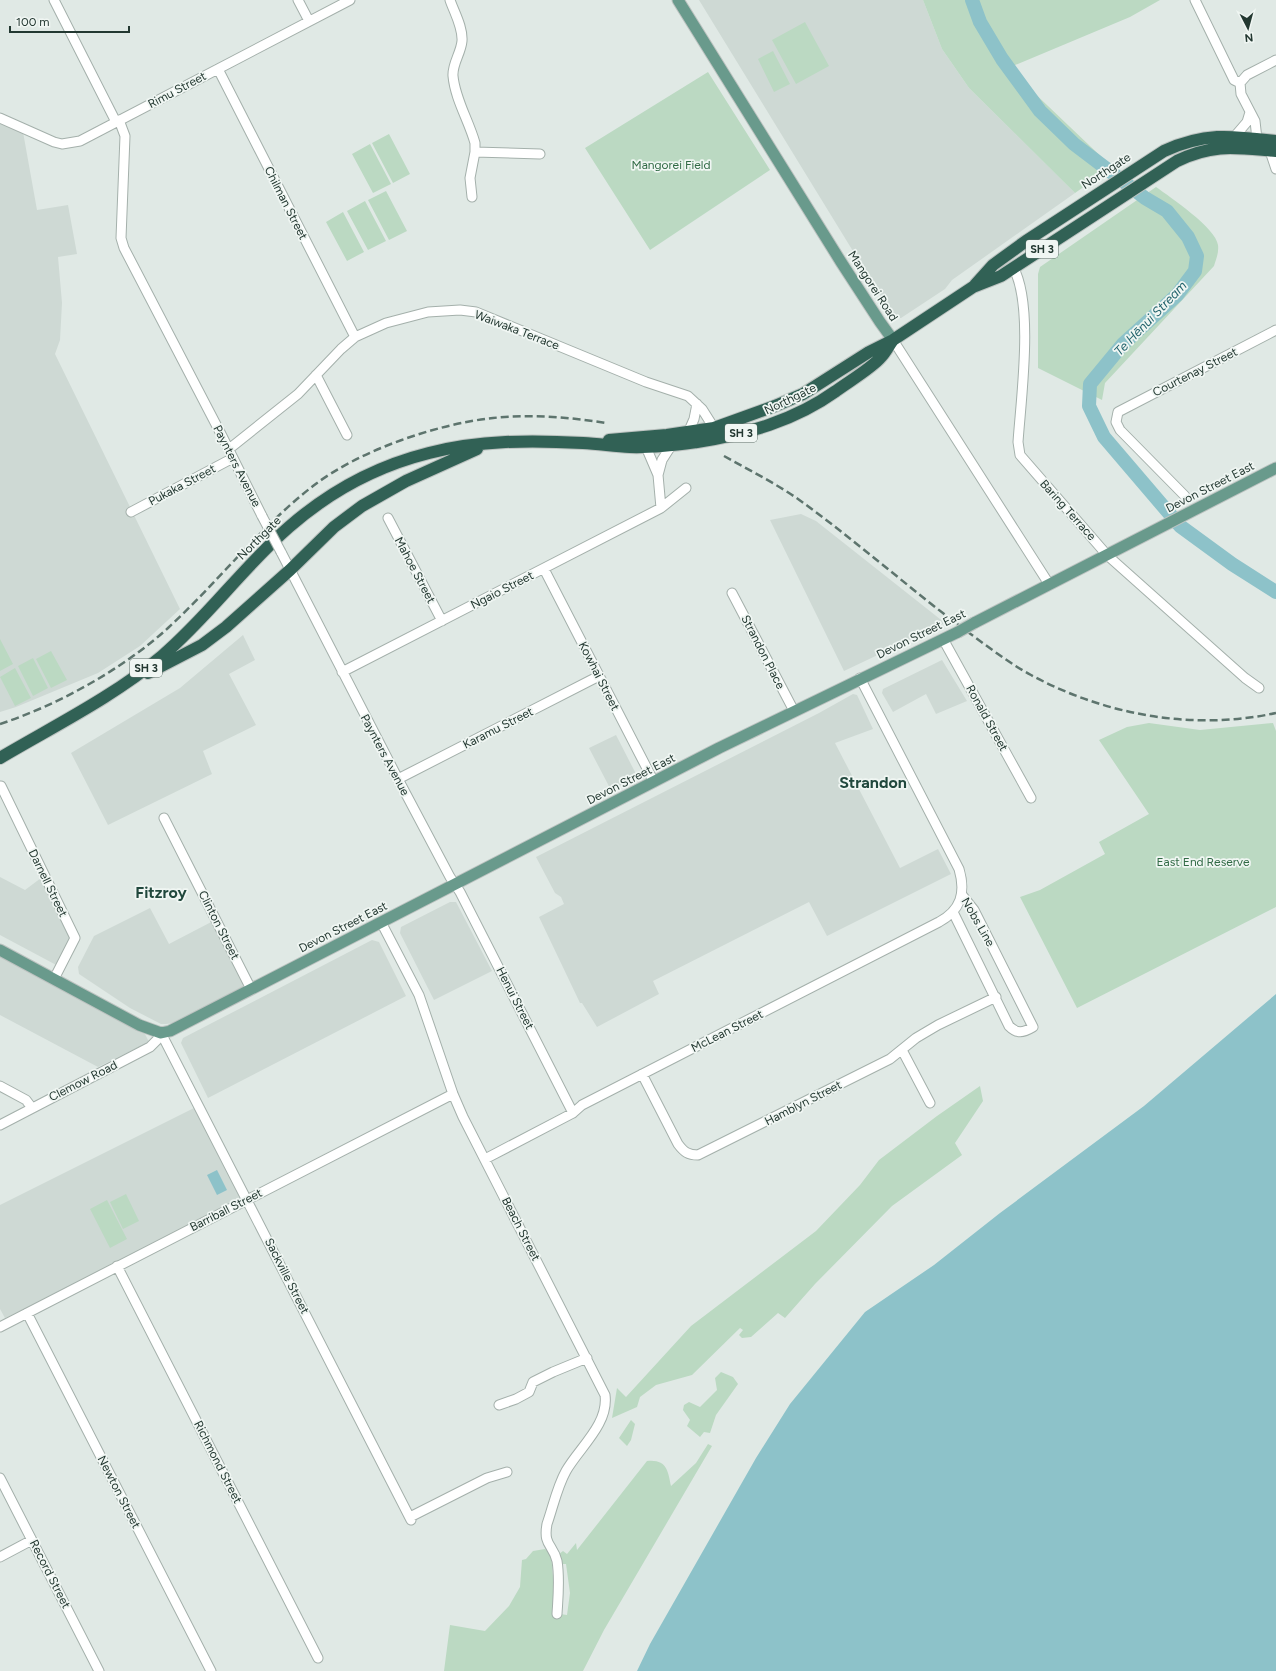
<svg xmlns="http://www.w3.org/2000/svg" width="1276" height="1671" viewBox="0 0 1276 1671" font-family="Figtree,sans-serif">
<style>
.built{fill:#ced9d4}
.green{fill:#bbd9c2}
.water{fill:#8dc2c9}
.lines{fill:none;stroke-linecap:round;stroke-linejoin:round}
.river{stroke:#8dc2c9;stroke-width:14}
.minor-casing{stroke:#a4b0ab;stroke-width:11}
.major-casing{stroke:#bdc3c1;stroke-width:13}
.highway-casing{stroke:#bdc3c1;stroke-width:14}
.minor{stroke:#fff;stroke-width:9}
.major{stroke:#699a8c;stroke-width:11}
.highway{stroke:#316155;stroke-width:12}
.rail{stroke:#5d746d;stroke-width:2.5;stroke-dasharray:8 4;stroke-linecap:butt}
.minor-bridge-casing{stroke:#a4b0ab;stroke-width:11;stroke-linecap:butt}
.major-bridge-casing{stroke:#bdc3c1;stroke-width:13;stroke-linecap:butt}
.minor-bridge{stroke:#fff;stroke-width:9}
.major-bridge{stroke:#699a8c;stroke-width:11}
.labels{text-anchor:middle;stroke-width:3.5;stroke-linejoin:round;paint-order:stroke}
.shield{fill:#f0f6f3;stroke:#60716b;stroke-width:1}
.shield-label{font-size:11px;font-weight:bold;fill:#233831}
.street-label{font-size:12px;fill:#233831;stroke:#f0f6f3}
.park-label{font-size:12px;fill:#316a45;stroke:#f0f6f3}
.water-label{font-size:13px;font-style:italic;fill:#23646d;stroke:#f0f6f3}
.district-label{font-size:16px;font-weight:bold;fill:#21483d;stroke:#f0f6f3}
</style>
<rect width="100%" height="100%" fill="#e0e9e5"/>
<path class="built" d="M699 0H923L942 49 969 88 1075 193 952 280 945 289 901 318H894Z
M0 120 23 132 37 210 68 205 77 254 58 257 62 303 60 340 55 354 180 609 140 646 98 673 16 707 0 712Z
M801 514 816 521 945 623 844 671 770 520Z
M243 635 255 660 229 674 256 725 203 751 212 774 108 825 71 753 180 688Z
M942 660 967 701 936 714 926 694 893 712 882 693 883 689Z
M853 694 857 695 873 729 835 743 900 868 938 849 951 874 827 936 809 902 653 981 659 994 597 1027 582 1003H580L539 917 564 904 561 897 555 893 536 857 819 713Z
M616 735 635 772 634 779 611 790 589 748Z
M0 877 25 890 41 878 74 940 60 967 0 935Z
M450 902H456L492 971 434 1000 400 933 401 927Z
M150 908 169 944 217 919 251 982 174 1023 166 1024H161L130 1008 79 974 78 967 94 936Z
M372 940 379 942 406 996 208 1098 181 1043 183 1038Z
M0 954 145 1034 149 1042 98 1067 0 1015Z
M198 1106 245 1200 5 1318 0 1309V1205Z"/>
<path class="green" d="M923 0H1160L1130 17 1008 68 1112 167 1075 193 969 88 942 49Z
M805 22 829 66 796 84 772 40Z
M773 51 790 84 774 92 758 59Z
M708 72 770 170 650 250 585 148Z
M389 134 410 174 393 183 372 143Z
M370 144 391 184 373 193 352 154Z
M1156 187C1170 197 1216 228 1218 245 1219 253 1216 259 1214 266L1105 383 1102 400 1038 368V274L1040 267Z
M386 191 407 231 389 240 368 200Z
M365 201 386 241 368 250 347 211Z
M343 212 364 252 347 261 326 222Z
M0 639 13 664 0 671Z
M51 651 67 680 51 688 36 659Z
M33 658 48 688 33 696 18 666Z
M15 668 31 698 15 706 0 677Z
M1149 723 1200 730 1273 723 1276 731V907L1077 1008 1020 897 1040 890 1105 854 1099 842 1149 814 1099 740 1127 727Z
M980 1086 983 1101 955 1143 962 1155 892 1206 815 1284 785 1318 778 1313 751 1337 742 1338 739 1335 743 1330 740 1328 692 1375 656 1385 640 1397 637 1407 612 1418 617 1388 626 1397 691 1326 816 1231 860 1185 879 1160 937 1116Z
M126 1194 139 1221 123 1229 110 1202Z
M107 1200 127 1239 110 1248 90 1209Z
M721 1372 733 1377 738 1384 716 1415 710 1433 704 1432 700 1437 687 1426 690 1420 683 1410 684 1405 689 1402 700 1407 717 1390 715 1378Z
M631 1420 635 1424 631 1440 627 1446 619 1438Z
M708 1444 712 1446 604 1630 583 1671H444L450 1625 485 1631 509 1606 520 1587 522 1560 526 1559 533 1551 545 1549 551 1554 554 1589 553 1613 567 1615 570 1593 566 1564H560L559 1554 563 1551 567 1554 576 1543 577 1550 647 1461C667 1459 668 1471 671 1486L696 1463Z"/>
<path class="water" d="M1276 994V1671H637L650 1644 756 1458 790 1404 865 1312 934 1265 1000 1213 1144 1106Z
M217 1170 227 1190 217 1195 207 1175Z"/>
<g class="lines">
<path class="river" d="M972 0 980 22 1002 59 1040 111 1074 144 1145 198 1167 211 1188 237 1197 256 1195 271 1177 295 1123 344 1090 384 1089 406 1104 437 1180 526 1232 564 1276 592"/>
<g class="minor-casing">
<path id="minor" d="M54 0 116 122
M298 0 309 21
M450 0C454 12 463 27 462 41 461 53 452 64 453 76 455 99 469 121 475 143V152L470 178 472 197
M1195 0 1234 80 1240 83 1241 94 1255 121 1257 139
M218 69 355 337
M1240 83 1247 75 1276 60
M0 118 54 142 62 144 80 141 350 0
M119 120 125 136 121 238 124 248 222 436 262 516
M1235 136 1247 122 1250 112
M1270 151 1276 169
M475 152 540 154
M1013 267C1034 304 1021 398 1018 442L1020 455 1107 555 1245 678 1259 688
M893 340 1049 584
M316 375 347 435
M688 433 694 419 697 404
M646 447 658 475 661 508
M229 449 298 394 341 349 355 337 386 323 428 312 460 310 476 312 646 382 688 396 702 409 714 428
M658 475 662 460 671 446
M1185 496 1120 430 1116 422 1118 412 1276 330
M131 512 233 458
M388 518 442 621
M281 552 398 779 450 877 460 892 573 1113
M544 569 654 782
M732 593 794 711
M943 639 1031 798
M342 672 661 508 686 488
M398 779 599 676
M1 786 75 938 54 979
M164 818 251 989
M953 912 1009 1026C1017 1034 1023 1033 1033 1027L974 910 962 895
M381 922 419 995 453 1094 463 1117 605 1395C609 1424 579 1448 566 1471 557 1487 553 1507 547 1524 543 1546 553 1544 557 1561 560 1579 558 1597 557 1614
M161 1033 411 1520
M902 1050 930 1103
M642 1074 678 1144C684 1152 688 1155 698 1155L890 1059 916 1038 938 1025 996 997
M0 1086 26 1100 32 1108
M0 1125 150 1047 157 1040 161 1033
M485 1159 573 1113 582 1105 939 922C961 910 966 893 959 869L860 678
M117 1266 318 1658
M27 1313 211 1671
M0 1327 453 1094
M499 1405 516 1399 529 1392 533 1382 553 1372 587 1358
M0 1478 99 1671
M410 1517 487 1478 507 1472
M0 1557 32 1540"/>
</g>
<g class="major-casing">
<path id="major" d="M678 0 841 262 880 322 893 340
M974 623 1276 468
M0 950 139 1025 161 1033 170 1031 719 748 958 632"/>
</g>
<g class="highway-casing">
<path id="highway" d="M975 285 993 265 1026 241 1164 151C1206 132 1232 136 1276 141
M609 440 667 435 714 428 775 406 803 394 869 352 893 340 973 287 1001 276 1177 161C1214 143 1237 148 1276 151
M148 673 202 645 226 627 290 570 334 527 362 506 406 481 477 449
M0 758C54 726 113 697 162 656 208 617 243 567 289 527 329 492 377 466 429 453 479 440 532 440 583 443 599 444 614 446 630 447 652 448 674 445 697 442 747 434 794 421 836 391 848 382 872 368 881 357 886 352 889 345 893 340"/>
</g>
<use href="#minor" class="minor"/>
<use href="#major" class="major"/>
<use href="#highway" class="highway"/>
<path class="rail" d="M724 456C749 470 775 483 798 499 855 540 909 588 965 630 986 645 1007 662 1031 675 1105 715 1193 731 1276 713
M0 724C58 705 123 669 168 628 218 582 259 528 313 486 358 451 436 424 493 418 531 414 569 417 606 423"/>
<g class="minor-bridge-casing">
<path id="minor-bridge" d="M262 516 281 552"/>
</g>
<g class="major-bridge-casing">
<path id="major-bridge" d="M958 632 974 623"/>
</g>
<use href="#minor-bridge" class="minor-bridge"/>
<use href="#major-bridge" class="major-bridge"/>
</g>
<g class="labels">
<g class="shield">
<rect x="1026" y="240" width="32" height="18" rx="3"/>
<rect x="725" y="424" width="32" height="18" rx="3"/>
<rect x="130" y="659" width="32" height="18" rx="3"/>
</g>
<g class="shield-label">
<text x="1042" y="253">SH 3</text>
<text x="741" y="437">SH 3</text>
<text x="146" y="672">SH 3</text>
</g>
<g class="street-label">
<text transform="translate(177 90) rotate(-28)" y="4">Rimu Street</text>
<text transform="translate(1106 171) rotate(-33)" y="4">Northgate</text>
<text transform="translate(286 203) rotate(63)" y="4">Chilman Street</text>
<text transform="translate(873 286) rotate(57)" y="4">Mangorei Road</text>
<text transform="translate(517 330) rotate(21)" y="4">Waiwaka Terrace</text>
<text transform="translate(1195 372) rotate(-27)" y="4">Courtenay Street</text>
<text transform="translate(790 399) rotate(-26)" y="4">Northgate</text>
<text transform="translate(237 466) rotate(63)" y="4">Paynters Avenue</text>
<text transform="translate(182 485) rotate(-28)" y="4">Pukaka Street</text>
<text transform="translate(1210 487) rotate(-27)" y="4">Devon Street East</text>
<text transform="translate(1068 510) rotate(48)" y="4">Baring Terrace</text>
<text transform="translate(259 538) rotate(-45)" y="4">Northgate</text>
<text transform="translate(415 570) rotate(62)" y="4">Mahoe Street</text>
<text transform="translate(502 590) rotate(-27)" y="4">Ngaio Street</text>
<text transform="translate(921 634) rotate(-26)" y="4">Devon Street East</text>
<text transform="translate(763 652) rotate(63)" y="4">Strandon Place</text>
<text transform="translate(599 676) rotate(63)" y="4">Kowhai Street</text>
<text transform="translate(987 718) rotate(61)" y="4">Ronald Street</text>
<text transform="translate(498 728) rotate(-27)" y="4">Karamu Street</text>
<text transform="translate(385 755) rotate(62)" y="4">Paynters Avenue</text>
<text transform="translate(631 779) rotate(-27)" y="4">Devon Street East</text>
<text transform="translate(48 883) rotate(64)" y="4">Darnell Street</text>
<text transform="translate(978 922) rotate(60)" y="4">Nobs Line</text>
<text transform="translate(219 925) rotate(63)" y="4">Clinton Street</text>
<text transform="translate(343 927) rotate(-27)" y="4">Devon Street East</text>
<text transform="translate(515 998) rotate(63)" y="4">Henui Street</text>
<text transform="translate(727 1031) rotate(-27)" y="4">McLean Street</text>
<text transform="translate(83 1081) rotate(-27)" y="4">Clemow Road</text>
<text transform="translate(803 1103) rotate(-27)" y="4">Hamblyn Street</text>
<text transform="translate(226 1210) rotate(-27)" y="4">Barriball Street</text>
<text transform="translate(521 1229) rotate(63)" y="4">Beach Street</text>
<text transform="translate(287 1276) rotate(63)" y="4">Sackville Street</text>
<text transform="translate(218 1462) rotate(63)" y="4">Richmond Street</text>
<text transform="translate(119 1492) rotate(63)" y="4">Newton Street</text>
<text transform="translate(50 1574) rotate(63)" y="4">Record Street</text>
</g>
<g class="park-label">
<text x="671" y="169">Mangorei Field</text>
<text x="1203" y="866">East End Reserve</text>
</g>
<g class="water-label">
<text transform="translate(1150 318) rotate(-46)" y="5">Te Hēnui Stream</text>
</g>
<g class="district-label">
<text x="873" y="788">Strandon</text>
<text x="161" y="898">Fitzroy</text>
</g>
</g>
<g transform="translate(1248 28) rotate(174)" stroke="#f0f6f3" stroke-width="3" paint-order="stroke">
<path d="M0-3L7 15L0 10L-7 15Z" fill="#233831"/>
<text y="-6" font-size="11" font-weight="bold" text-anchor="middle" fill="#233831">N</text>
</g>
<path d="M10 26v6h119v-6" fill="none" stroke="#233831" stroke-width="2"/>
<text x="16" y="26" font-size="12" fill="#233831" stroke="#f0f6f3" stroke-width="3" paint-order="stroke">100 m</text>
</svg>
